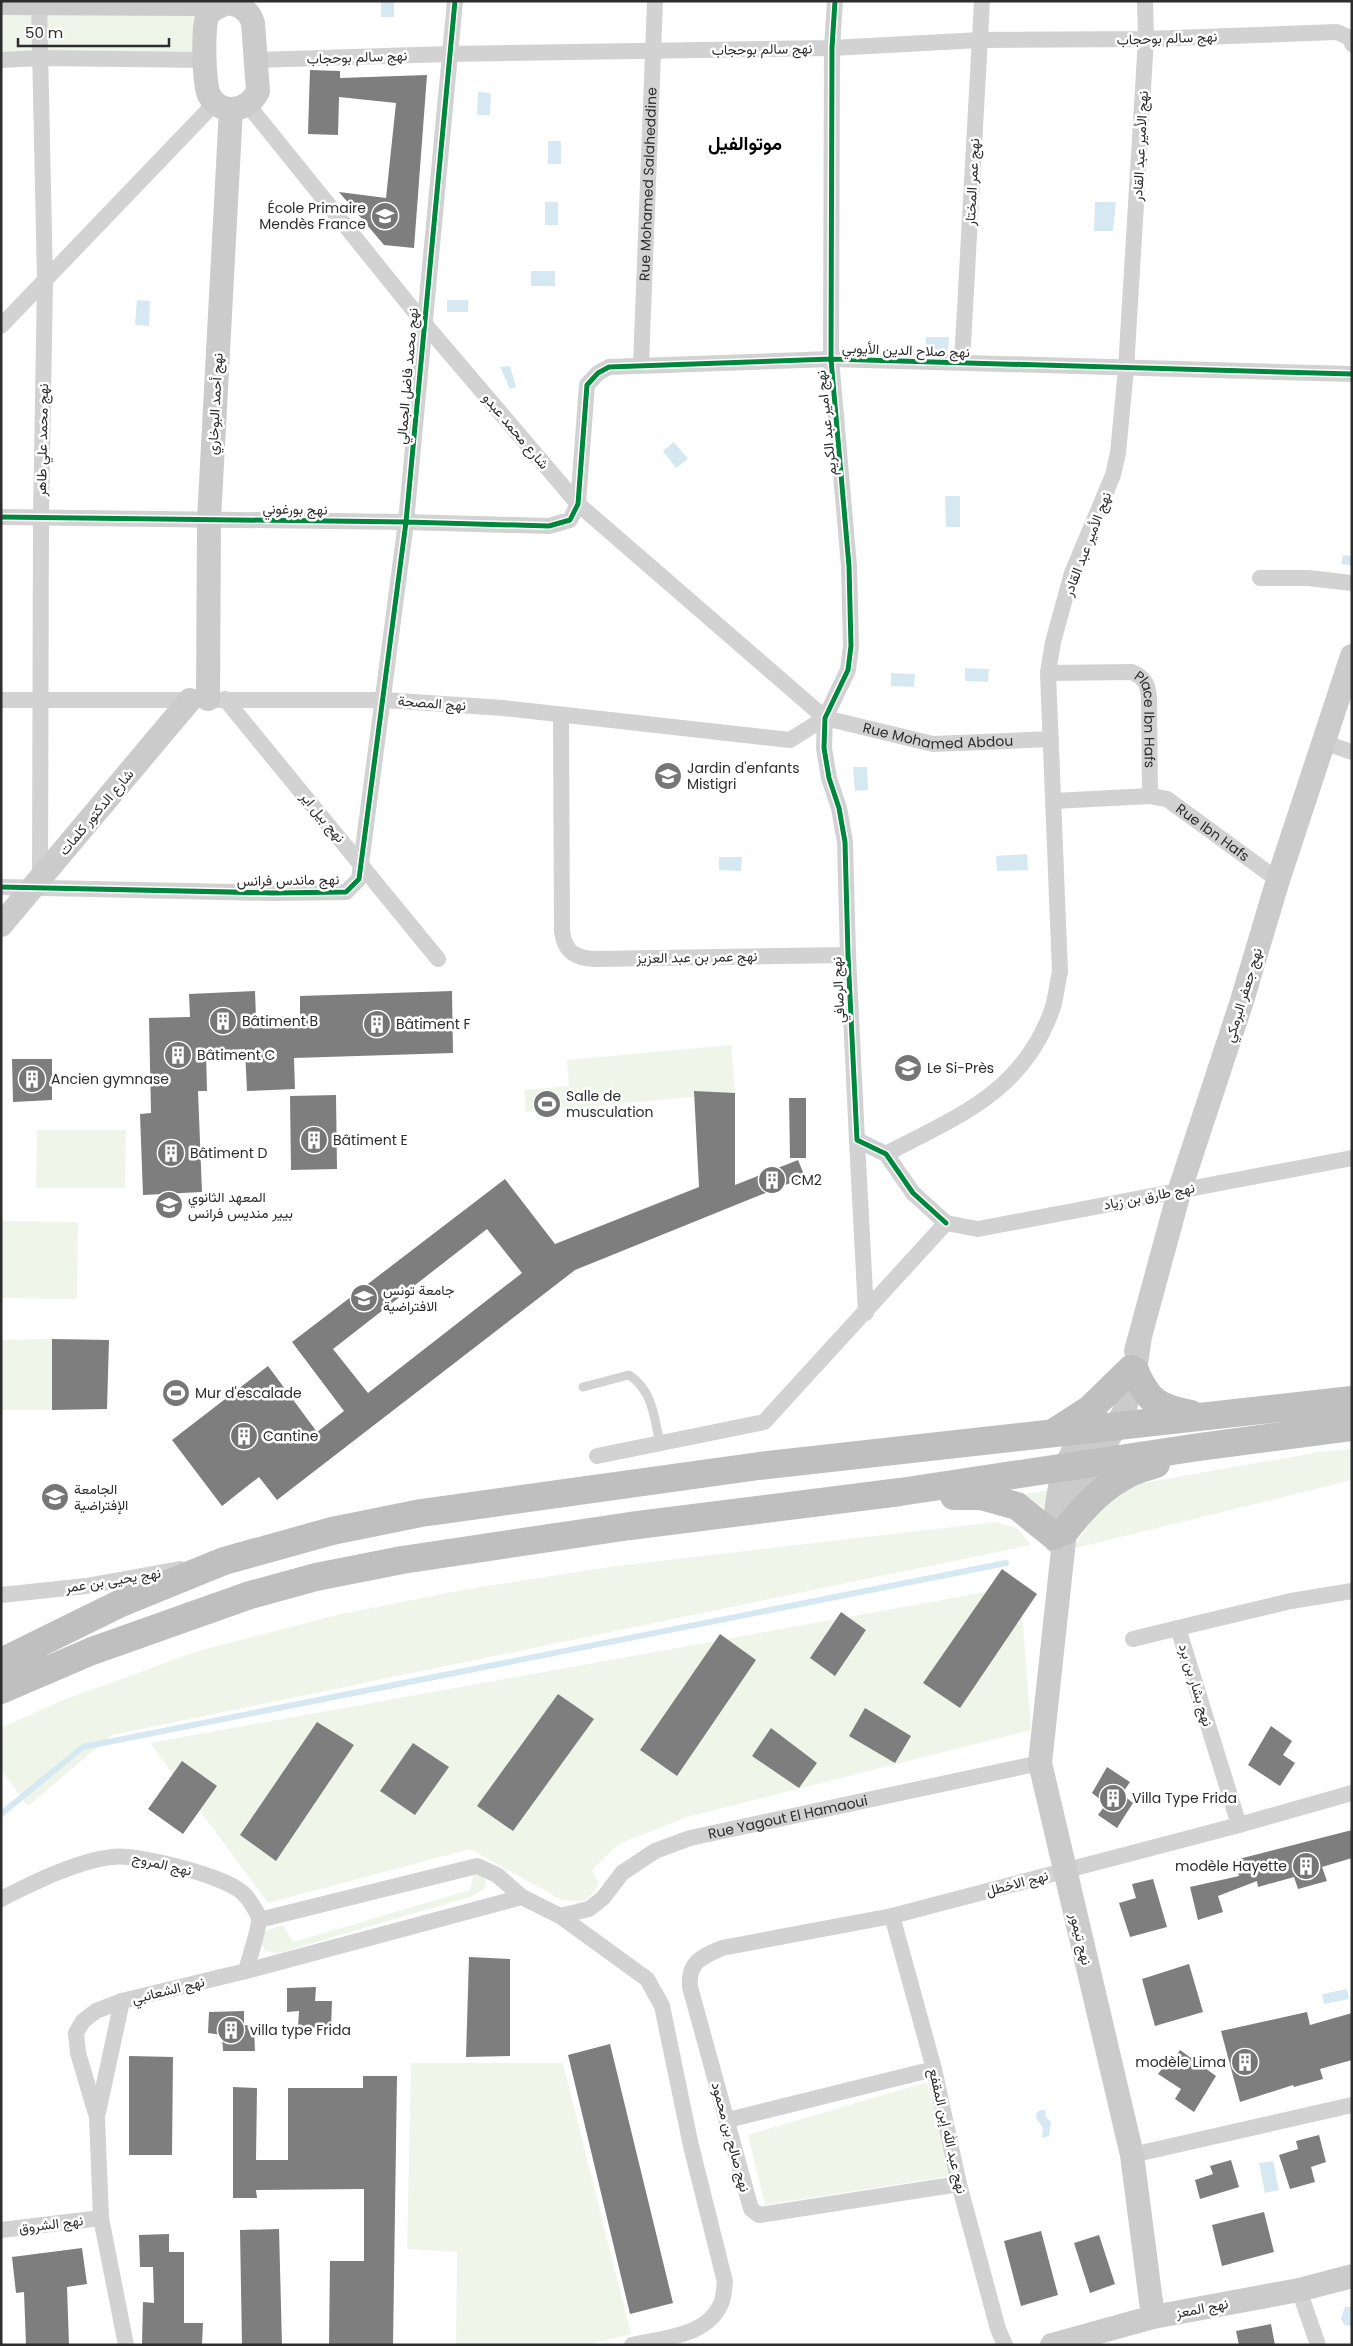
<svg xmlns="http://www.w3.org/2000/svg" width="1353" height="2346" viewBox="0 0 1353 2346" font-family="Poppins,Vazirmatn,sans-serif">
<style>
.green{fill:#f0f5ea}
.water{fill:#d6e8f2}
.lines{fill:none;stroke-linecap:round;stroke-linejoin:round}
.stream{stroke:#d6e8f2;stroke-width:6}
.building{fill:#7e7e7e;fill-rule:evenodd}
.lane{stroke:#d2d2d2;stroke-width:9}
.street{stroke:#d2d2d2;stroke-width:16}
.secondary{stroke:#cbcbcb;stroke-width:24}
.highway{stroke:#bfbfbf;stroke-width:28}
.cycleway-casing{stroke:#fff;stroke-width:8}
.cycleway{stroke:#00873e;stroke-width:5}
.labels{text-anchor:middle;stroke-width:5;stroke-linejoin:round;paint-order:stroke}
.street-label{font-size:14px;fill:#2d2d2d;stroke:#fff}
.poi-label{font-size:14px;fill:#2d2d2d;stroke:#fff;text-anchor:start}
.district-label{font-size:19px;font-weight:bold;fill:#000;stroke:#fff}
</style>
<rect width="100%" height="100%" fill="#fff"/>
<path class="green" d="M1 9H196L195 53 1 56Z
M731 1045 735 1093 526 1112 524 1090 569 1086 567 1060Z
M37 1130H126L125 1188H36Z
M1 1221 78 1222 77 1299 1 1298Z
M52 1339V1410H1V1340Z
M1352 1449V1480L1072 1549 1105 1502 1126 1486 1319 1452Z
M1051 1490 1048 1511 1024 1494Z
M995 1522 1017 1528 1031 1545 112 1735 28 1806 1 1770V1728L63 1700 198 1651 337 1615 468 1589 616 1566Z
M1020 1586 1031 1730 687 1817 618 1844 592 1870 599 1883C590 1902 582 1903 562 1900L470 1849 268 1903 150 1743Z
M474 1872 484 1877 486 1883 484 1889 470 1897 279 1953 265 1951 261 1941 265 1931 283 1925 293 1942 470 1890Z
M411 2063H563L631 2334 587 2345H456L457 2252 407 2249Z
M927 2082 951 2176 765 2205 748 2135Z"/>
<path class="water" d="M381 1H394V17H381Z
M478 92 491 93 490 115H477Z
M548 141H561V164H548Z
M545 202H558V225H545Z
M1095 202H1116L1113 231H1094Z
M531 271H555V286H531Z
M137 300 150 301 149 326 135 325Z
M447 300H468V312H447Z
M926 337H949L948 351 926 350Z
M510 366 516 387 510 389 500 367Z
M674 442 688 459 676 468 663 451Z
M945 496H960V527H946Z
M1343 555 1352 556V566L1341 564Z
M965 668 989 669 988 682 965 681Z
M891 673 915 674 914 687 891 686Z
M853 767H867L868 790 855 791Z
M1027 854 1028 870 997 871 996 856Z
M719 857H742L741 871 719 870Z
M1347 1989 1349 1999 1324 2004 1322 1994Z
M1041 2110H1045L1046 2117 1051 2122 1049 2136 1042 2138 1043 2128 1036 2118 1037 2112Z
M1273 2161 1279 2190 1265 2193 1259 2163Z
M1345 2307H1352V2326L1344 2325 1341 2318Z"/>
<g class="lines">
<path class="stream" d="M1 1814 83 1747 1006 1563"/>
</g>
<path class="building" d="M310 70 340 71V78L427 75 414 248 384 245 339 192 386 198 396 103 339 97 338 135 308 134Z
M255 991 256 1018 300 1016V996L452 991 453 1053 294 1058 295 1089 247 1091 245 1049 206 1051 207 1091H198L202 1192 143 1195 140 1114 151 1113 149 1018 190 1017 189 994Z
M12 1059H52V1100L13 1102Z
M694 1091 735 1093V1185L798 1160 805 1177 575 1270 277 1500 259 1477 222 1506 172 1440 268 1366 317 1432 344 1411 292 1342 505 1179 555 1244 699 1187ZM487 1229 522 1273 368 1393 333 1349Z
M336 1095 337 1169 291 1170 290 1096Z
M789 1098H806V1158H790Z
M52 1339 109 1340 107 1409 52 1410Z
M1002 1569 1037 1594 960 1708 923 1683Z
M841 1612 866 1630 835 1676 810 1658Z
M720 1634 756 1660 677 1776 640 1750Z
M558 1694 594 1719 513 1831 477 1806Z
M865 1708 911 1736 895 1763 849 1736Z
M317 1722 354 1745 276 1861 240 1835Z
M1271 1726 1292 1741 1283 1755 1295 1763 1280 1786 1248 1765Z
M771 1728 817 1763 799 1788 752 1756Z
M413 1743 449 1767 415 1815 380 1791Z
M182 1761 217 1786 183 1834 148 1809Z
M1107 1767 1130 1782 1122 1794 1133 1803 1117 1828 1098 1815 1106 1804 1092 1793Z
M1352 1830V1858L1322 1867 1327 1881 1298 1889 1294 1877 1258 1887 1257 1881 1218 1896 1223 1912 1198 1920 1190 1887 1239 1876 1235 1860Z
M1153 1879 1167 1927 1130 1937 1119 1903 1136 1898 1132 1884Z
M469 1957 510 1959V2056L466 2057Z
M1189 1964 1203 2012 1155 2026 1142 1979Z
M316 1987 315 2001H332L331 2029 298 2026 299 2011 287 2012V1988Z
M244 2011V2025L254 2026 255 2051H223L222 2035 208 2033 209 2012Z
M1307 2012 1310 2025 1352 2013V2060L1320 2069 1323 2079 1294 2087 1293 2085 1240 2102 1221 2031Z
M610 2044 673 2303 630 2314 568 2055Z
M1180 2050 1216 2076 1194 2112 1175 2099 1181 2089 1158 2074 1170 2058 1174 2059Z
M129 2056 173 2057 172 2155H129Z
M363 2076H397L393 2345H329L330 2261H364V2189L256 2190 257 2198H233V2087L257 2088 256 2160H288V2088H363Z
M1319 2135 1326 2162 1311 2167 1315 2182 1290 2189 1279 2155 1298 2149 1296 2141Z
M1231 2160 1239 2187 1200 2199 1195 2180 1213 2174 1210 2166Z
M1264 2212 1274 2252 1222 2266 1212 2225Z
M279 2229 282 2345H242L240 2230Z
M1041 2231 1058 2295 1021 2306 1004 2241Z
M169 2234V2252H184V2323H203L202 2345H142L143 2302 154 2303 153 2267H140L139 2235Z
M1099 2235 1115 2284 1090 2293 1074 2243Z
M82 2248 87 2284 67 2287 69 2345H26L24 2292 16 2293 12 2257Z
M1271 2324 1275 2345H1239L1236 2331Z"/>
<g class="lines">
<path class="lane" d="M583 1387 629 1375C653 1391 654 1417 660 1443"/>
<g class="street">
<path d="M39 1 45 281 41 517 40 878"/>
<path d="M835 1 832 48 831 359 849 566 851 646 848 670 825 718 824 748 829 778 839 808 845 842 848 955 857 1140 886 1154 913 1193 946 1223"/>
<path d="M1 60 40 58 206 60"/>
<path d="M256 60 449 54 832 48 980 40 1146 39 1337 32 1350 38 1352 44"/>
<path id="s1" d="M248 105 423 322 578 504 825 718 933 744 1051 739"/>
<path d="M1 326 215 103"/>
<path d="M962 362 982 1"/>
<path id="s2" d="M641 365 655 1"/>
<path d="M1 517 406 522 549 526 570 520 578 504 587 385 598 373 609 367 831 359 1352 374"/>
<path d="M1260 578H1308L1352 583"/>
<path id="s3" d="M1048 673 1132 672C1145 678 1148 684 1149 698L1150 796"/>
<path d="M225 699 438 959"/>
<path d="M1 700H384L503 708 790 740 825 718"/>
<path d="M561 715 562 932C565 952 575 958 595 959L848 955"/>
<path d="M1322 742 1352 752"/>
<path id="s4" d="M1054 801 1150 796 1167 799 1278 880"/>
<path d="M1 887 273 893 346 892 359 879 406 522 455 1"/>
<path d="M857 1140 866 1313"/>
<path d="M886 1154C958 1116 1022 1093 1052 1010 1056 998 1057 984 1060 972L1048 673 1053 642 1072 573 1113 475 1118 453 1126 369 1146 39 1145 1"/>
<path d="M946 1223 978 1229 1352 1158"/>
<path d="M597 1456 764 1422 946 1223"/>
<path d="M1 1595 86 1586 180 1569"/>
<path d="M1133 1639 1178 1628"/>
<path d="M1239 1825 1178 1628 1291 1601 1352 1591"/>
<path d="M1 1899C33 1883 76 1861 112 1857 136 1853 225 1876 243 1893 249 1899 257 1911 259 1919 260 1926 248 1962 246 1971"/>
<path id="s5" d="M560 1916 589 1909 603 1898 622 1873 655 1851 690 1838 1040 1763"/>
<path d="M892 1916 934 2069 959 2184 998 2329 1005 2345"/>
<path d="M259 1920 477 1866 497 1875 522 1897 560 1916 647 1979 662 2006 691 2146 725 2282C724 2288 724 2295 722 2301 710 2336 663 2338 632 2345"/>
<path d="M96 2114 78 2053 76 2033 83 2021 96 2011 122 2001"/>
<path d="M728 2120 934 2069"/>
<path d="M1132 2155 1352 2105"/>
<path d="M959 2184 759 2215 751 2209 690 1987C688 1962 701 1957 722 1948L892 1916 1239 1825 1352 1793"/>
<path d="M1 2230 101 2218"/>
<path d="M1299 2290 1318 2345"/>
<path d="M126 2345 101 2218 97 2117 122 2001 246 1971 522 1897"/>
</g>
<path class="secondary" d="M1 3 194 4 215 8
M227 3C240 5 249 10 253 23L258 91C249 111 221 117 209 95 204 85 202 25 208 15 213 8 220 6 227 3Z
M208 699 209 520 231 109
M1 925 190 700
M1140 1336 1135 1371 1124 1412 1094 1463 1065 1531 1040 1763 1132 2155 1153 2317
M1136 1351 1180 1189 1241 1004 1278 880 1352 656
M1056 1541C1053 1533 1055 1523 1056 1514 1060 1474 1068 1448 1099 1421
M1052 2345 1153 2317 1299 2290 1352 2276"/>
<path class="highway" d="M1135 1371C1148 1402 1159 1408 1191 1414
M1056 1431 1090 1409 1131 1369
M954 1496H981L1017 1506 1054 1536
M1065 1531C1084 1507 1102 1487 1130 1473 1138 1469 1147 1467 1156 1464
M1 1662 121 1603 224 1561 332 1531 421 1513 759 1466 1352 1400
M1 1690 92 1651 250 1595 316 1577 402 1560 630 1526 900 1492 1199 1447 1352 1427"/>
<g class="cycleway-casing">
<path id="cycleway" d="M835 1 832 48 831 359 849 566 851 646 848 670 825 718 824 748 829 778 839 808 845 842 848 955 857 1140 886 1154 913 1193 946 1223
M1 517 406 522 549 526 570 520 578 504 587 385 598 373 609 367 831 359 1352 374
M1 887 273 893 346 892 359 879 406 522 455 1"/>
</g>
<use href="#cycleway" class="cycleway"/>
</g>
<defs>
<g id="school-disc" transform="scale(1.4375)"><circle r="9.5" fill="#767676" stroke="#fff"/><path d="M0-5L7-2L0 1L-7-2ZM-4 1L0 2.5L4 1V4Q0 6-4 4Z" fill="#fff"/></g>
<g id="building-disc" transform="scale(1.4375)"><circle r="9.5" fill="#767676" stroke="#fff"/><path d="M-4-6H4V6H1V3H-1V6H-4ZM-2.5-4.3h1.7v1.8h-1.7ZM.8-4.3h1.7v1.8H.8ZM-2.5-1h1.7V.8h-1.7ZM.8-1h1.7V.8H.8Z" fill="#fff"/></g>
<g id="stadium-disc" transform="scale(1.4375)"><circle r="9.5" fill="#767676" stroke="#fff"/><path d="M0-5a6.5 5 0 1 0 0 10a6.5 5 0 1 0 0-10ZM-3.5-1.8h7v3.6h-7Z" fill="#fff"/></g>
<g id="university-disc" transform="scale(1.4375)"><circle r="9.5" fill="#767676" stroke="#fff"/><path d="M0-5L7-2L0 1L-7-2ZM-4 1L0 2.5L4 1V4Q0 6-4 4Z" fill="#fff"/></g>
</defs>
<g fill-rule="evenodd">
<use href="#school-disc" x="385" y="216"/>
<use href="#school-disc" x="668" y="776"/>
<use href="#building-disc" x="223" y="1021"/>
<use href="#building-disc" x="377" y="1024"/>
<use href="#building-disc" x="178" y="1055"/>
<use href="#school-disc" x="908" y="1068"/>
<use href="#building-disc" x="32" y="1079"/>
<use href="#stadium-disc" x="547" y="1104"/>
<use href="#building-disc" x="314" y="1140"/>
<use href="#building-disc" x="171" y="1153"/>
<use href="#building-disc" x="772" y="1180"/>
<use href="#school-disc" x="169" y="1205"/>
<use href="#university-disc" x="364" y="1298"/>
<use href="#stadium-disc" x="176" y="1393"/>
<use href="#building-disc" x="244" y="1436"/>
<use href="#university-disc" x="55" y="1497"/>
<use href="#building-disc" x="1113" y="1798"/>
<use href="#building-disc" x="1306" y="1866"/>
<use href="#building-disc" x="231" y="2030"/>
<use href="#building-disc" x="1245" y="2062"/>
</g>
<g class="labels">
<g class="street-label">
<text transform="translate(1167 38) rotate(-2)" y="5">نهج سالم بوحجاب</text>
<text transform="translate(762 49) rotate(-1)" y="5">نهج سالم بوحجاب</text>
<text transform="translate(357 57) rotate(-2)" y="5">نهج سالم بوحجاب</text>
<text transform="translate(1140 146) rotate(-87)" y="5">نهج الأمير عبد القادر</text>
<text transform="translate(972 182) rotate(-87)" y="5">نهج عمر المختار</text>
<text dy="5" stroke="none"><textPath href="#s2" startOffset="181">Rue Mohamed Salaheddine</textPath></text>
<text transform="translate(906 350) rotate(2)" y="5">نهج صلاح الدين الأيوبي</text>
<text transform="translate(407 376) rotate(-85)" y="5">نهج محمد فاضل الجمالي</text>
<text transform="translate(215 404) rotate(-87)" y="5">نهج أحمد البوخاري</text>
<text transform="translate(826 423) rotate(-96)" y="5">نهج امير عبد الكريم</text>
<text transform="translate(516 431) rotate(50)" y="5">شارع محمد عبدو</text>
<text transform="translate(42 440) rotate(-89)" y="5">نهج محمد علي طاهر</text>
<text transform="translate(295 509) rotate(1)" y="5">نهج بورغوني</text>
<text transform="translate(1087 544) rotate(-69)" y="5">نهج الأمير عبد القادر</text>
<text transform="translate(432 703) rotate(4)" y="5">نهج المصحة</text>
<text dy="5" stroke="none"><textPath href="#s3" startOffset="138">Place Ibn Hafs</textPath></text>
<text dy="5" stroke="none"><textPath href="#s1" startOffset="960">Rue Mohamed Abdou</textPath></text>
<text transform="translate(96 812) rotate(-50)" y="5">شارع الدكتور كلمات</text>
<text transform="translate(323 817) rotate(50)" y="5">نهج بيل اير</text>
<text dy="5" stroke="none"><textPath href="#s4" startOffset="170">Rue Ibn Hafs</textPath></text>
<text transform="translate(288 880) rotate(-1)" y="5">نهج ماندس فرانس</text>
<text transform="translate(697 957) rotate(-1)" y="5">نهج عمر بن عبد العزيز</text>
<text transform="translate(838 990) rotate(-93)" y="5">نهج الرصافي</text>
<text transform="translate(1243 995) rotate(-73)" y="5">نهج جعفر البرمكي</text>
<text transform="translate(1149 1196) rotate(-11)" y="5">نهج طارق بن زياد</text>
<text transform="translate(113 1580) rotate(-9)" y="5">نهج يحيى بن عمر</text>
<text transform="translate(1196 1685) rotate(73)" y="5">نهج بشار بن برد</text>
<text dy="5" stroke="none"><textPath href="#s5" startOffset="256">Rue Yagout El Hamaoui</textPath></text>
<text transform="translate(162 1864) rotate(13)" y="5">نهج المروج</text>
<text transform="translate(1017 1883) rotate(-15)" y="5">نهج الاخطل</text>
<text transform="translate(1081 1939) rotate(76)" y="5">نهج تيمور</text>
<text transform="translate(168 1990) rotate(-14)" y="5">نهج الشعانبي</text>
<text transform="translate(948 2131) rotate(77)" y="5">نهج عبد الله إبن المقفع</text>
<text transform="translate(731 2137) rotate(75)" y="5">نهج صالح بن محمود</text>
<text transform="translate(51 2224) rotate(-7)" y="5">نهج الشروق</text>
<text transform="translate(1202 2308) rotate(-11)" y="5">نهج المعز</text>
</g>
<g class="poi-label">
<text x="366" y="213" text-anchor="end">École Primaire<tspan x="366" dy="16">Mendès France</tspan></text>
<text x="687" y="773">Jardin d'enfants<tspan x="687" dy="16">Mistigri</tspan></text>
<text x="242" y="1026">Bâtiment B</text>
<text x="396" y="1029">Bâtiment F</text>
<text x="197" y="1060">Bâtiment C</text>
<text x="927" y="1073">Le Si-Près</text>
<text x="51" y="1084">Ancien gymnase</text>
<text x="566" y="1101">Salle de<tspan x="566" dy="16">musculation</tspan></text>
<text x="333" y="1145">Bâtiment E</text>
<text x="190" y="1158">Bâtiment D</text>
<text x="791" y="1185">CM2</text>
<text x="188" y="1202">المعهد الثانوي<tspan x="188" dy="16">بيير منديس فرانس</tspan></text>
<text x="383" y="1295">جامعة تونس<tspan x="383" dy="16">الافتراضية</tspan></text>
<text x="195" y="1398">Mur d'escalade</text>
<text x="263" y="1441">Cantine</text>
<text x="74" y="1494">الجامعة<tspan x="74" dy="16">الإفتراضية</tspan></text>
<text x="1132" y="1803">Villa Type Frida</text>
<text x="1287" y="1871" text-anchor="end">modèle Hayette</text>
<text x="250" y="2035">villa type Frida</text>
<text x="1226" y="2067" text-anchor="end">modèle Lima</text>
</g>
<g class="district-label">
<text x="745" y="150">موتوالفيل</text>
</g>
</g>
<rect width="1353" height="2346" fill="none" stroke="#2d2d2d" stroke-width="5"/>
<path d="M18 38v8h151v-8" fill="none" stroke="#2d2d2d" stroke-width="2.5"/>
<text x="25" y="38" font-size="15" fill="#2d2d2d" stroke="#ffffff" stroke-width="4" paint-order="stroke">50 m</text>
</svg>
